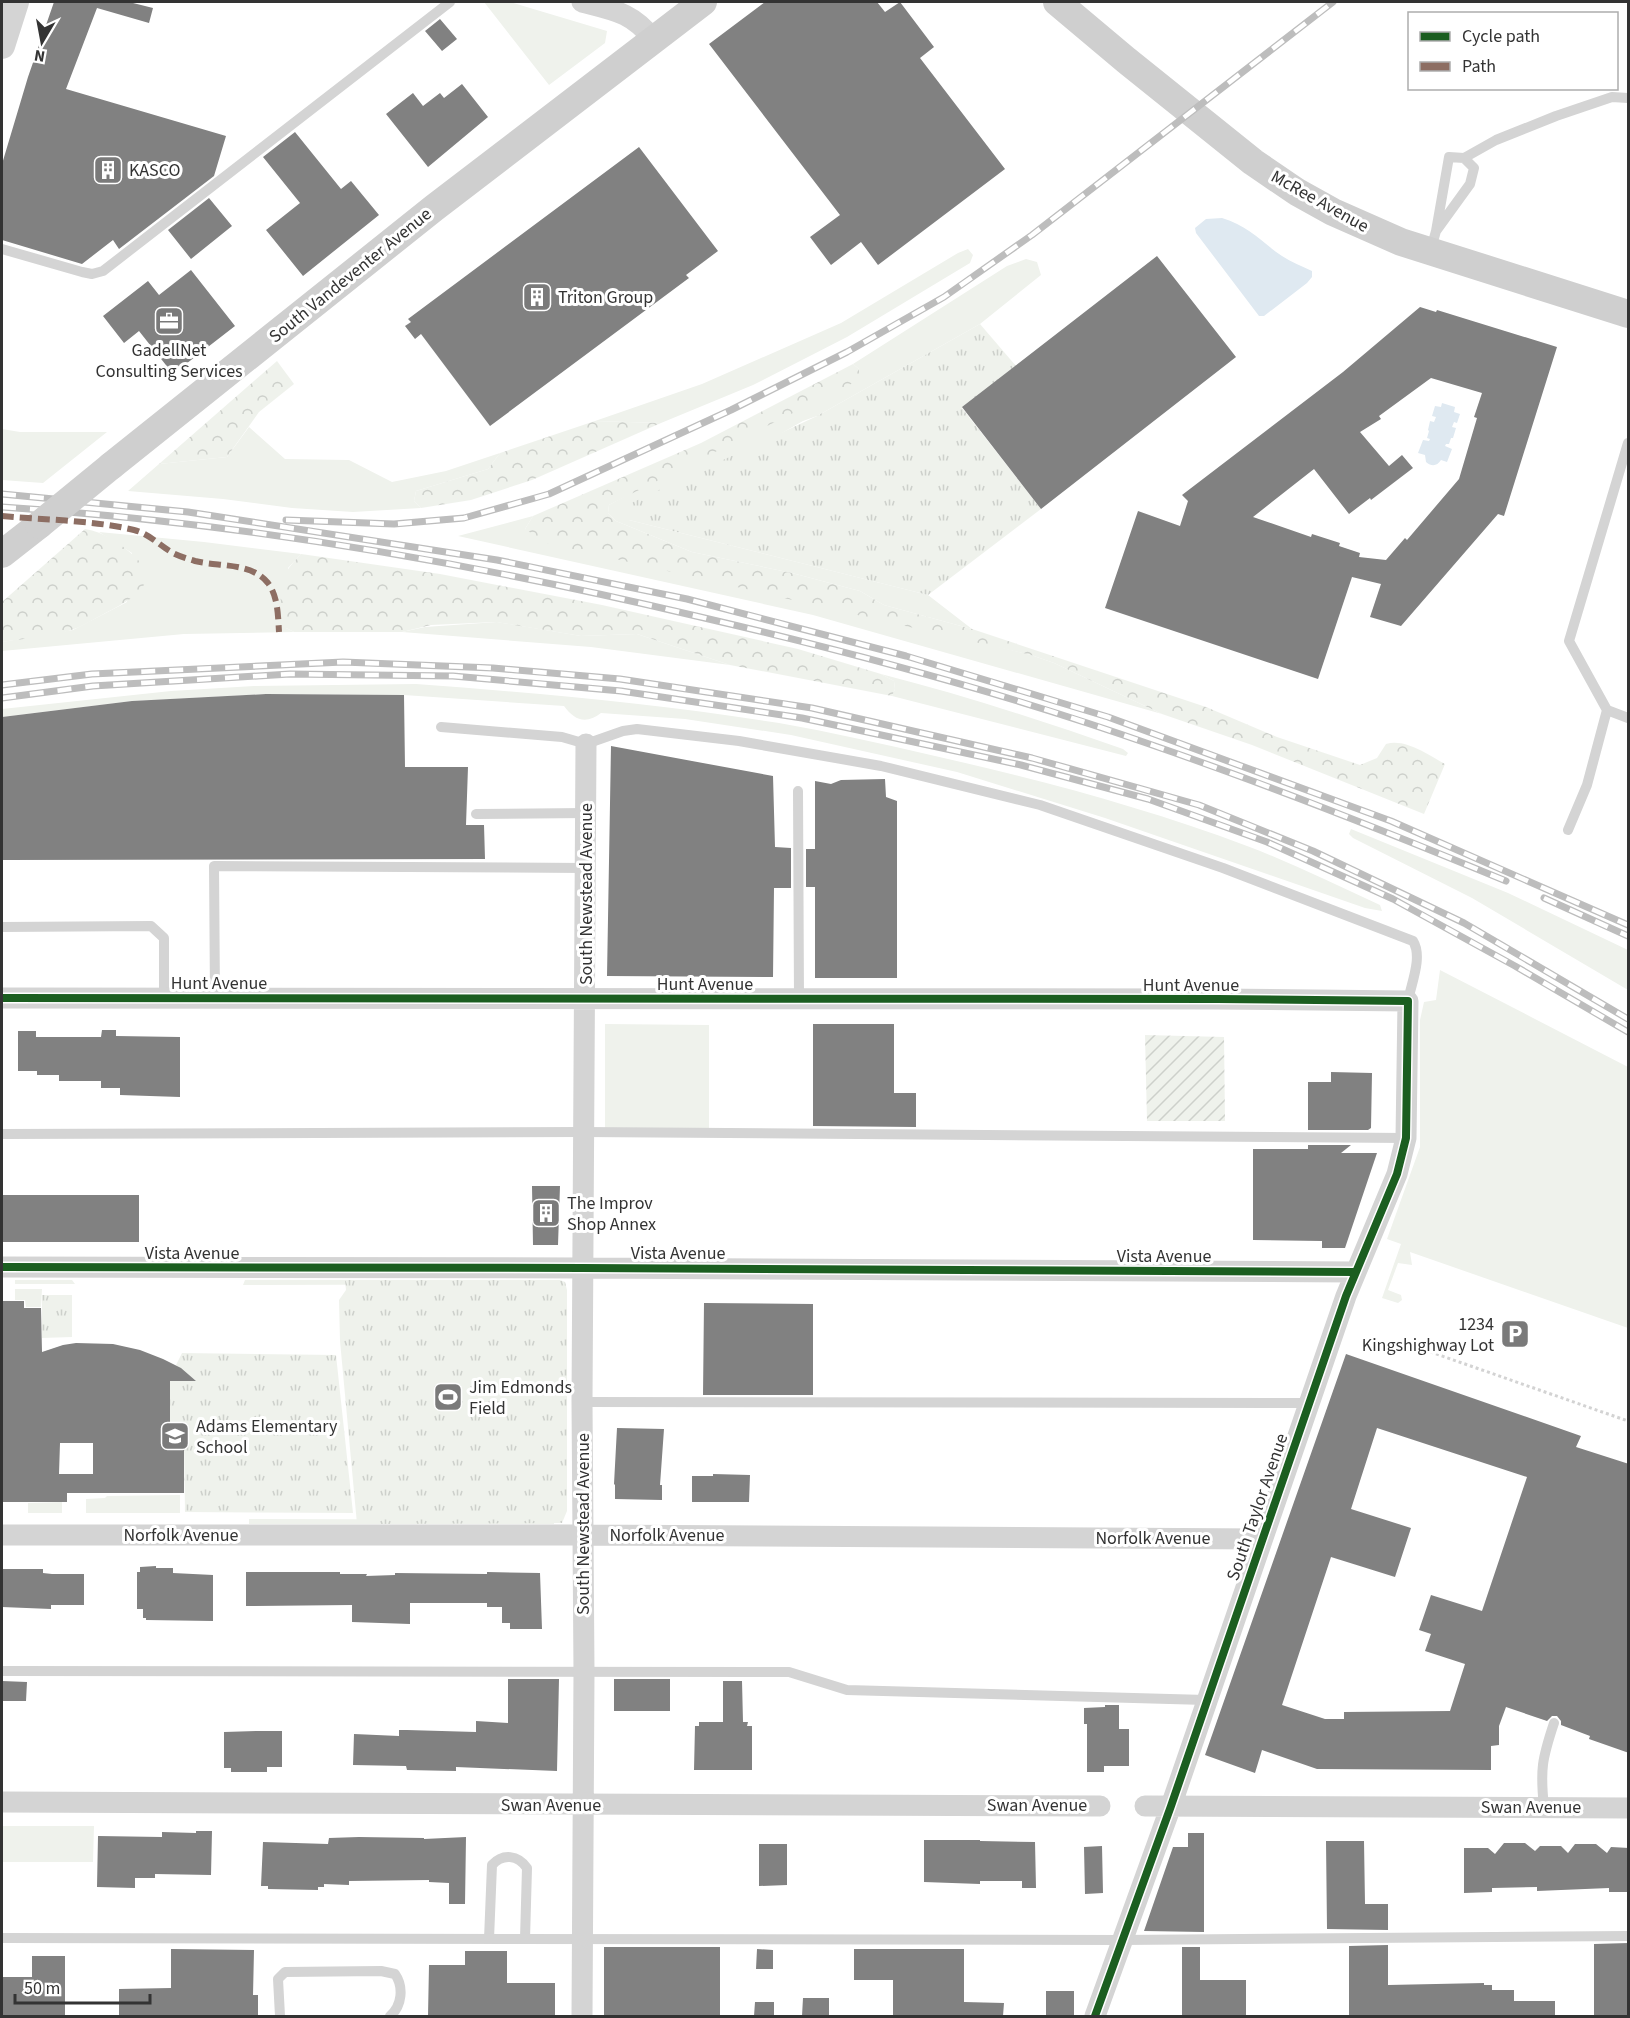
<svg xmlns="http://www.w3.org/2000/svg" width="1630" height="2018" viewBox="0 0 1630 2018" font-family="'Source Sans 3',sans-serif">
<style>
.grass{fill:#eff2ec}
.forest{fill:url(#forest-crowns)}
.park{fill:url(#park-tufts)}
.garden{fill:url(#garden-furrows)}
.water{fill:#dfe9f1}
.building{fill:#818181;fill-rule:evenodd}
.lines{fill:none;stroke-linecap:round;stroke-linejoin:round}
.path{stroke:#d3d3d3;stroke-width:3;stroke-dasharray:3 3;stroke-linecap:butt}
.service{stroke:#d4d4d4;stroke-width:10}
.minor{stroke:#d4d4d4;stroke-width:21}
.tertiary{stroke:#d4d4d4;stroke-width:26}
.secondary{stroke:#cfcfcf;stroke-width:28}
.rail-casing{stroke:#bdbdbd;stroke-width:7}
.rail{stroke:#fff;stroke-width:4.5;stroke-dasharray:14;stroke-linecap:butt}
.secondary-bridge{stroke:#cfcfcf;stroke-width:28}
.quiet{stroke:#8d6e63;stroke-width:6;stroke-dasharray:12 6;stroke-linecap:butt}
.cycleway-casing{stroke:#fff;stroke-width:11}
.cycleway{stroke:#1b5e20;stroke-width:8}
.labels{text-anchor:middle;stroke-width:6;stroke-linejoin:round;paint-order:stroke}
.poi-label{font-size:18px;fill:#333;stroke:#fff;text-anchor:start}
.street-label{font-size:18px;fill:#333;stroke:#fff}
</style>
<defs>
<pattern id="forest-crowns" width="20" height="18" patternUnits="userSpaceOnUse" patternTransform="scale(1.5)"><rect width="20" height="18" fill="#eff2ec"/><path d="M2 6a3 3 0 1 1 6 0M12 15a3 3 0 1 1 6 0" fill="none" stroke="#cdd0cb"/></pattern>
<pattern id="park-tufts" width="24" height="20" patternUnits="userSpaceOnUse" patternTransform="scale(1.5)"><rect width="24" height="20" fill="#eff2ec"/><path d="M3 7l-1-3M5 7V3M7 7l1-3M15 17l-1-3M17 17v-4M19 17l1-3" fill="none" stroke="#cdd0cb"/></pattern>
<pattern id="garden-furrows" width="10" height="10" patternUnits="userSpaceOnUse" patternTransform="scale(1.5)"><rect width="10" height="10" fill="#eff2ec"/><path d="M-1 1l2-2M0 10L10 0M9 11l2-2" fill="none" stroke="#cdd0cb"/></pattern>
</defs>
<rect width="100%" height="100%" fill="#fff"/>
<path class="grass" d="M484 2H510L607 31 605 43 549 85Z
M968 249 973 255 970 263 847 337 753 385 661 423 595 421 702 384 841 323 958 253Z
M1026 259 1037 262 1041 275 980 324 817 416 803 421 629 520 928 595 972 629 884 605 860 591 792 573 692 552 616 521 608 513 609 505 859 369 853 364 1007 266Z
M249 427 285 459 349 460 392 482 446 471 500 453 488 469 416 491 414 501 421 508 353 512 292 508 223 499 128 491 159 464 227 457Z
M2 429 20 432H107L43 483 2 480Z
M533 516 525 529 1031 655 1054 663 1162 714 813 615 458 536Z
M99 532 204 542 301 554 288 568 286 628 294 632 184 634 2 651V642L73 630 127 602 132 553Z
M497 622 581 636 637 634 730 665 591 647 402 632 425 627Z
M881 674C963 695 1043 721 1123 749L1128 753 1126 756 892 696 895 689 894 681Z
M416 684C537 693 658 704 779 723 831 732 883 744 935 756 1041 780 1146 808 1247 846 1292 863 1336 885 1380 905L1382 911 1365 908 1105 818 957 772 791 735 685 719 601 713C586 725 574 720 564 706L404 695 266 694 132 701 2 717V709L171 691 254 686Z
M1351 829 1508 893 1628 950V990L1472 898 1353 838 1349 834Z
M1440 970 1628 1067V1328L1410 1252 1412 1265 1398 1263 1388 1290 1401 1295 1402 1300 1398 1303 1382 1298 1401 1244 1387 1239 1420 1147V1020L1424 1002 1436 1000Z
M605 1024 709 1025V1132L605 1130Z
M15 1280H72L75 1284H15Z
M245 1280H558V1284L243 1285Z
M15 1289H42L41 1307H26L25 1300H15Z
M180 1495V1513H86V1499L105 1498 107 1496Z
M62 1502V1513H28V1503Z
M249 1519 554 1520V1524H249Z
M2 1826H94L93 1862H2Z"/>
<path class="forest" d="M277 361 294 384 259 412 227 457 159 464Z
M853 364 859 369V376L851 384 609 505 608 513 616 521 692 552 792 573 860 591 884 605 972 629 1206 707 1277 737 1360 765 1377 758 1386 744C1405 738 1429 755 1445 764L1424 814 1252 745 1162 714 1054 663 1031 655 546 543 525 529 533 516 701 443Z
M595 421 661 423 532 480 471 500 421 508 414 501 416 491 488 469 500 453Z
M85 529C104 532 122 544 136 558 166 585 123 604 102 615 93 619 84 626 74 629 57 636 21 639 2 642V602Z
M301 554 440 574 602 605 798 649 881 674 894 681 895 689 892 696 730 665 637 634 581 636 496 622 431 625 402 632H294L286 628C279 591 273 583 301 554Z"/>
<path class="park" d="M980 324 1016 366 962 408 1041 509 928 595 629 520 625 506 817 416Z
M345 1280H560L565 1282 567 1290V1511L562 1523 357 1524 340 1341 339 1300 346 1290Z
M42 1295H72V1337L42 1338Z
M182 1353 336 1355 353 1513 185 1512 184 1440H166V1433L170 1432V1396L165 1381 195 1380 176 1365Z"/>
<path class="garden" d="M1145 1035 1224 1037 1225 1121H1147Z"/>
<path class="water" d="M1222 218C1249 226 1260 241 1282 256 1291 262 1302 266 1312 271V277L1307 283 1264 316H1259L1196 233 1195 228 1206 219Z
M1442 403 1455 407 1454 412 1460 414 1457 423 1454 422 1452 427 1456 428 1453 438H1451L1449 444H1446L1445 446 1452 449 1447 462 1441 460C1437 466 1432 467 1426 462L1425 455 1418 453 1423 440 1429 441 1430 439 1427 438 1429 431 1428 430 1430 421 1434 422 1436 417 1432 416 1435 406 1441 407Z"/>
<path class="building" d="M54 2H129L153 8 149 23 97 8 66 89 226 136 214 176 119 249 113 240 82 264 2 240V164L28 77Z
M765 2H877L885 12 900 2 934 47 920 58 1005 169 878 265 861 242 831 265 810 237 840 215 709 44Z
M440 19 457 39 442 51 425 31Z
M462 84 488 117 428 167 386 114 413 93 423 106 440 93 444 98Z
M295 132 341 189 351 181 379 215 303 276 266 230 300 203 263 157Z
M639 147 718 251 686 275 689 278 490 426 421 334 415 339 405 326 411 322 408 319Z
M209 198 232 226 191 259 168 230Z
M1157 256 1236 357 1041 509 962 407Z
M191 270 235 326 173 374 139 331 124 343 103 316 148 281 159 295Z
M1420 307 1436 312 1437 310 1557 347 1504 516 1498 514 1401 626 1370 617 1381 584 1352 577 1318 679 1105 608 1138 511 1180 526 1188 501 1182 495 1343 372ZM1431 378 1482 393 1474 417 1477 418 1459 479 1407 540 1405 538 1386 560 1359 557 1360 553 1339 546 1340 543 1312 534 1311 537 1253 517 1314 469 1349 514 1370 498 1371 500 1413 468 1402 455 1389 466 1360 432 1381 419 1379 416Z
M266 694 404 695 405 767H468L466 825H484L485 859 2 860V717L132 701Z
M611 746 773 776 775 847 791 848V888H774L773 977 607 976Z
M885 779 886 797 897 801V978H815V887H806V849H815V781L831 784 841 780Z
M813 1024H894V1093H916V1127L813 1126Z
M102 1030H116V1036L180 1037V1097L120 1095V1088H101V1081H59V1075H37V1071H18V1031H36V1037H101Z
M1331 1072 1372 1073 1371 1128 1368 1130H1308V1082H1331Z
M1308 1145H1351L1341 1153H1377L1345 1248H1322V1241L1253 1240V1149H1308Z
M532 1186H560L558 1245H533Z
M2 1195H139V1242H2Z
M2 1301H24V1308H41L42 1352 63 1345 76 1343 113 1344 140 1350 163 1359 181 1368 196 1381H170V1440L184 1439V1493H67V1502H2ZM60 1443H93V1474H59Z
M704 1303 813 1304V1395H703Z
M1346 1354 1581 1436 1576 1447 1629 1464V1753L1589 1739 1590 1736 1561 1725V1721L1557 1716H1552L1547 1721 1506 1707 1499 1726V1745L1491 1746V1770L1317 1769 1262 1750 1255 1773 1205 1755ZM1377 1428 1527 1477 1482 1611 1431 1595 1419 1630 1431 1634 1425 1651 1465 1664 1450 1711 1344 1712V1719H1325L1282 1705 1331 1557 1395 1577 1411 1528 1351 1509Z
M617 1428 664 1429 660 1485H662V1500L615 1499V1485L614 1484Z
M713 1474 750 1475 749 1502H692V1476H713Z
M156 1566V1568H173V1573L213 1575V1621L146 1620V1618H143V1609H137V1572H140V1567Z
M2 1569H43V1573L52 1574H84V1605H51V1609L2 1607Z
M246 1572H340V1574H367L366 1576 395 1575V1573L487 1574V1572L540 1573 542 1629H510V1623H502V1607H487V1603H410V1624L352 1622V1605L246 1606Z
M508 1679H559L557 1771 456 1767V1771L407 1770 406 1766 353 1765 354 1734 399 1736V1730H407L476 1732V1721L508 1723Z
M614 1679H670V1711H614Z
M2 1681 27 1682 26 1701H2Z
M723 1681H742L743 1722H748L747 1726H752V1770H694L695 1726H699V1722H723Z
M1105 1705H1119V1729H1129V1766H1104V1772H1087V1724H1084V1708L1105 1707Z
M256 1731H282V1767H267V1772H231V1768H224V1732Z
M196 1831H212L211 1875 155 1874V1878H135V1888L97 1887 98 1836 162 1837V1832L196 1833Z
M1188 1833H1204V1932L1144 1931 1173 1847H1188Z
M359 1837 424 1838V1839L466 1837 465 1904H449V1883L429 1882V1880L349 1881V1885L324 1884V1887H318V1890L268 1889V1886H261L263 1842 328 1844 329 1838Z
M924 1840H980V1841L1035 1842 1036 1888H1022V1881H980V1884L924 1882Z
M1326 1841H1364L1365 1904H1388V1930L1327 1929Z
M1504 1843H1525L1535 1851 1540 1846H1561L1568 1853 1575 1844H1596L1607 1853 1611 1847 1629 1848V1892H1609V1888L1537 1891V1887L1492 1888V1892L1464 1893V1848H1488L1495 1854Z
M759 1844H787V1885L759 1886Z
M1102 1846 1103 1893 1085 1894 1084 1847Z
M1629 1943V2016H1594V1944Z
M1388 1945V1985L1484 1983V1985H1492V1990H1514V2001H1555V2016H1349V1946Z
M604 1947H720V2016H604Z
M1182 1947H1200V1980H1246V2016H1182Z
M171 1949 254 1950 253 1995H258V2016H119V1989L171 1988Z
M757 1949 773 1950V1969H756Z
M854 1949H964V2002L1004 2003 1003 2016H893V1980H854Z
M465 1951H507V1983H555V2016H428L429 1965H465Z
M32 1956H65V2016H2V1977H32Z
M1046 1991H1074V2016H1046Z
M803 1998H829V2016H802Z
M755 2002H774V2016H754Z"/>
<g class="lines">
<path class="path" d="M1402 1342 1628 1421"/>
<path class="service" d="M1464 158 1496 140 1556 116 1612 97 1628 98
M2 249 82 272 92 274 103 271 450 2
M1431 249 1436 231 1449 157 1464 158 1474 168 1470 184 1436 231
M1628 443 1569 641 1607 710 1628 718
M441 727 562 737 586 744 623 731 637 729 739 741 881 766 1040 805 1223 868 1413 941C1423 957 1411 984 1408 1001
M798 791 799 1000
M476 814 586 813
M1568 830 1587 785 1607 710
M2 927 151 926 164 938V998
M215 999 214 866 586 868
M2 1134 583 1132 1406 1138
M582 1402 1309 1403
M2 1671 789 1672 847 1690 1206 1700
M1544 1807C1540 1770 1542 1759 1554 1723
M2 1938 1122 1940 1628 1936
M489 1939 492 1865C503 1853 518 1855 527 1868L525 1939
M280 2016 278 1979 285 1972 381 1971 395 1974C404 1987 402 2006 390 2016"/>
<path class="minor" d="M582 2C613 10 632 12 653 39
M2 998 1217 999 1408 1001 1406 1138 1397 1174 1346 1296 1171 1806 1095 2016
M2 1267 583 1268 1355 1272
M2 1535H582L1261 1539
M2 1802 1100 1806
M1145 1806 1628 1808
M582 2016 584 1672 582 1402 586 744"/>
<path class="tertiary" d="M2 46 16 2"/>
<path class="secondary" d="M1057 2 1126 60 1253 162 1297 192 1333 212 1401 242 1628 314
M111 466 434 208 703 2
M2 554 39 525"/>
<g class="rail-casing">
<path id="rail" d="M2 494 188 512 497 560 687 599 906 656 1108 717 1391 821 1628 925
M2 507C235 522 468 562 696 616 851 652 1005 693 1155 746 1274 787 1390 833 1506 881
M286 520 394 524 464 518 549 494 731 410 847 352 944 297 1032 235 1333 2
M2 685 92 674 343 662 493 668 620 679 812 708 1032 758 1199 805 1313 851 1464 923 1628 1019
M2 698 93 686 290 674 453 676 621 691 802 718 1021 765 1148 799 1267 842 1393 899 1515 966 1628 1032
M1544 898 1628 936"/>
</g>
<use href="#rail" class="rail"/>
<path class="secondary-bridge" d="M39 525 111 466"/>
<path class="quiet" d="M2 516C44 520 93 520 134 530 150 534 160 546 173 553 179 556 188 559 195 561 219 567 251 562 268 583 278 596 278 616 279 632"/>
<g class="cycleway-casing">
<path id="cycleway" d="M2 998 1217 999 1408 1001 1406 1138 1397 1174 1346 1296 1171 1806 1095 2016
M2 1267 583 1268 1355 1272"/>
</g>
<use href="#cycleway" class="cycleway"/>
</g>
<defs>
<g id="building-square" transform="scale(1.5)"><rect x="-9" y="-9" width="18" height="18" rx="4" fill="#7a7a7a" stroke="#fff"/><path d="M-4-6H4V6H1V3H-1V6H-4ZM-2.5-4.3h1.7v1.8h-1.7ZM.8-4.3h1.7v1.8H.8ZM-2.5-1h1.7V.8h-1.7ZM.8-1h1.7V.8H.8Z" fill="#fff"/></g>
<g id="office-square" transform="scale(1.5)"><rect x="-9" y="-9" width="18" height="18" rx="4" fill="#7a7a7a" stroke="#fff"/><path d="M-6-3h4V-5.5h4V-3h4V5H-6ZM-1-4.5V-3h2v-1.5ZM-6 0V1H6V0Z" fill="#fff"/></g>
<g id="parking-square" transform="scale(1.5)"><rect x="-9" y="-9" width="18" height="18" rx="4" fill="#7a7a7a" stroke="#fff"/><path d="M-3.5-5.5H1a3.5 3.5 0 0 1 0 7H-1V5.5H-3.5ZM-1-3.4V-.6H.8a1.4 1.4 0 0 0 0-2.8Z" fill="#fff"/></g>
<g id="stadium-square" transform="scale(1.5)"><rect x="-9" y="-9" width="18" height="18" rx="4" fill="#7a7a7a" stroke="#fff"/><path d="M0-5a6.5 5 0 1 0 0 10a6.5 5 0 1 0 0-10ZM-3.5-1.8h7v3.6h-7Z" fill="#fff"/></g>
<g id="school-square" transform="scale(1.5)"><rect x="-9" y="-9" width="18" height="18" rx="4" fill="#7a7a7a" stroke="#fff"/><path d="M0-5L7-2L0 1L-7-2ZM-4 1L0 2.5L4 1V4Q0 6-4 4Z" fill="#fff"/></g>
</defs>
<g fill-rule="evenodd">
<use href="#building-square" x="108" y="170"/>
<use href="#building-square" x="537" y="297"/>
<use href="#office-square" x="169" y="321"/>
<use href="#building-square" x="546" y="1213"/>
<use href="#parking-square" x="1515" y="1334"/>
<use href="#stadium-square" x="448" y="1397"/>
<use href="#school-square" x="175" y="1436"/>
</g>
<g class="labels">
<g class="poi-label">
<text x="129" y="176">KASCO</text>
<text x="558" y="303">Triton Group</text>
<text x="169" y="356" text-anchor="middle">GadellNet<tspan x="169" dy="21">Consulting Services</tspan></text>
<text x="567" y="1209">The Improv<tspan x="567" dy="21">Shop Annex</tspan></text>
<text x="1494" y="1330" text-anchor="end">1234<tspan x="1494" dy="21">Kingshighway Lot</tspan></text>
<text x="469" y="1393">Jim Edmonds<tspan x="469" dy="21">Field</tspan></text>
<text x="196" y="1432">Adams Elementary<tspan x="196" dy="21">School</tspan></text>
</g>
<g class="street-label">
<text transform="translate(1320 201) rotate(29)" y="6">McRee Avenue</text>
<text transform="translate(350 275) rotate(-39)" y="6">South Vandeventer Avenue</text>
<text transform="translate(586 894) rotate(-90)" y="6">South Newstead Avenue</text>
<text x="219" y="989">Hunt Avenue</text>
<text x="705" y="990">Hunt Avenue</text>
<text x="1191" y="991">Hunt Avenue</text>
<text x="192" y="1259">Vista Avenue</text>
<text x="678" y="1259">Vista Avenue</text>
<text x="1164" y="1262">Vista Avenue</text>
<text transform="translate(1257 1507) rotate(-71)" y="6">South Taylor Avenue</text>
<text transform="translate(583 1524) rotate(-90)" y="6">South Newstead Avenue</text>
<text x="181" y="1541">Norfolk Avenue</text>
<text x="667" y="1541">Norfolk Avenue</text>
<text x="1153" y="1544">Norfolk Avenue</text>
<text x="551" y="1811">Swan Avenue</text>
<text x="1037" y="1811">Swan Avenue</text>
<text x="1531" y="1813">Swan Avenue</text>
</g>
</g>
<rect width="1630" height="2018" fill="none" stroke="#333333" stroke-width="6"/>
<rect x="1408" y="12" width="210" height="78" fill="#ffffff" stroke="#adadad" stroke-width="1.5"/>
<rect x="1420" y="32" width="30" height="9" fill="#1b5e20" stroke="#adadad" stroke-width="1.5"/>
<text x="1462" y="42" font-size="18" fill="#333333">Cycle path</text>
<rect x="1420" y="62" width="30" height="9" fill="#8d6e63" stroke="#adadad" stroke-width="1.5"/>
<text x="1462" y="72" font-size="18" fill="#333333">Path</text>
<g transform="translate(42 42) rotate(190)" stroke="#ffffff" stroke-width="4.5" paint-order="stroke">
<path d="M0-4.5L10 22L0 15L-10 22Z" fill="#333333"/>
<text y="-9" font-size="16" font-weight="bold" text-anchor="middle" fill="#333333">N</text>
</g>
<path d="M15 1994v9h135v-9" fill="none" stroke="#333333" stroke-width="3"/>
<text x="24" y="1994" font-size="18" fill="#333333" stroke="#ffffff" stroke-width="4.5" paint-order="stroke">50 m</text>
</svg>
